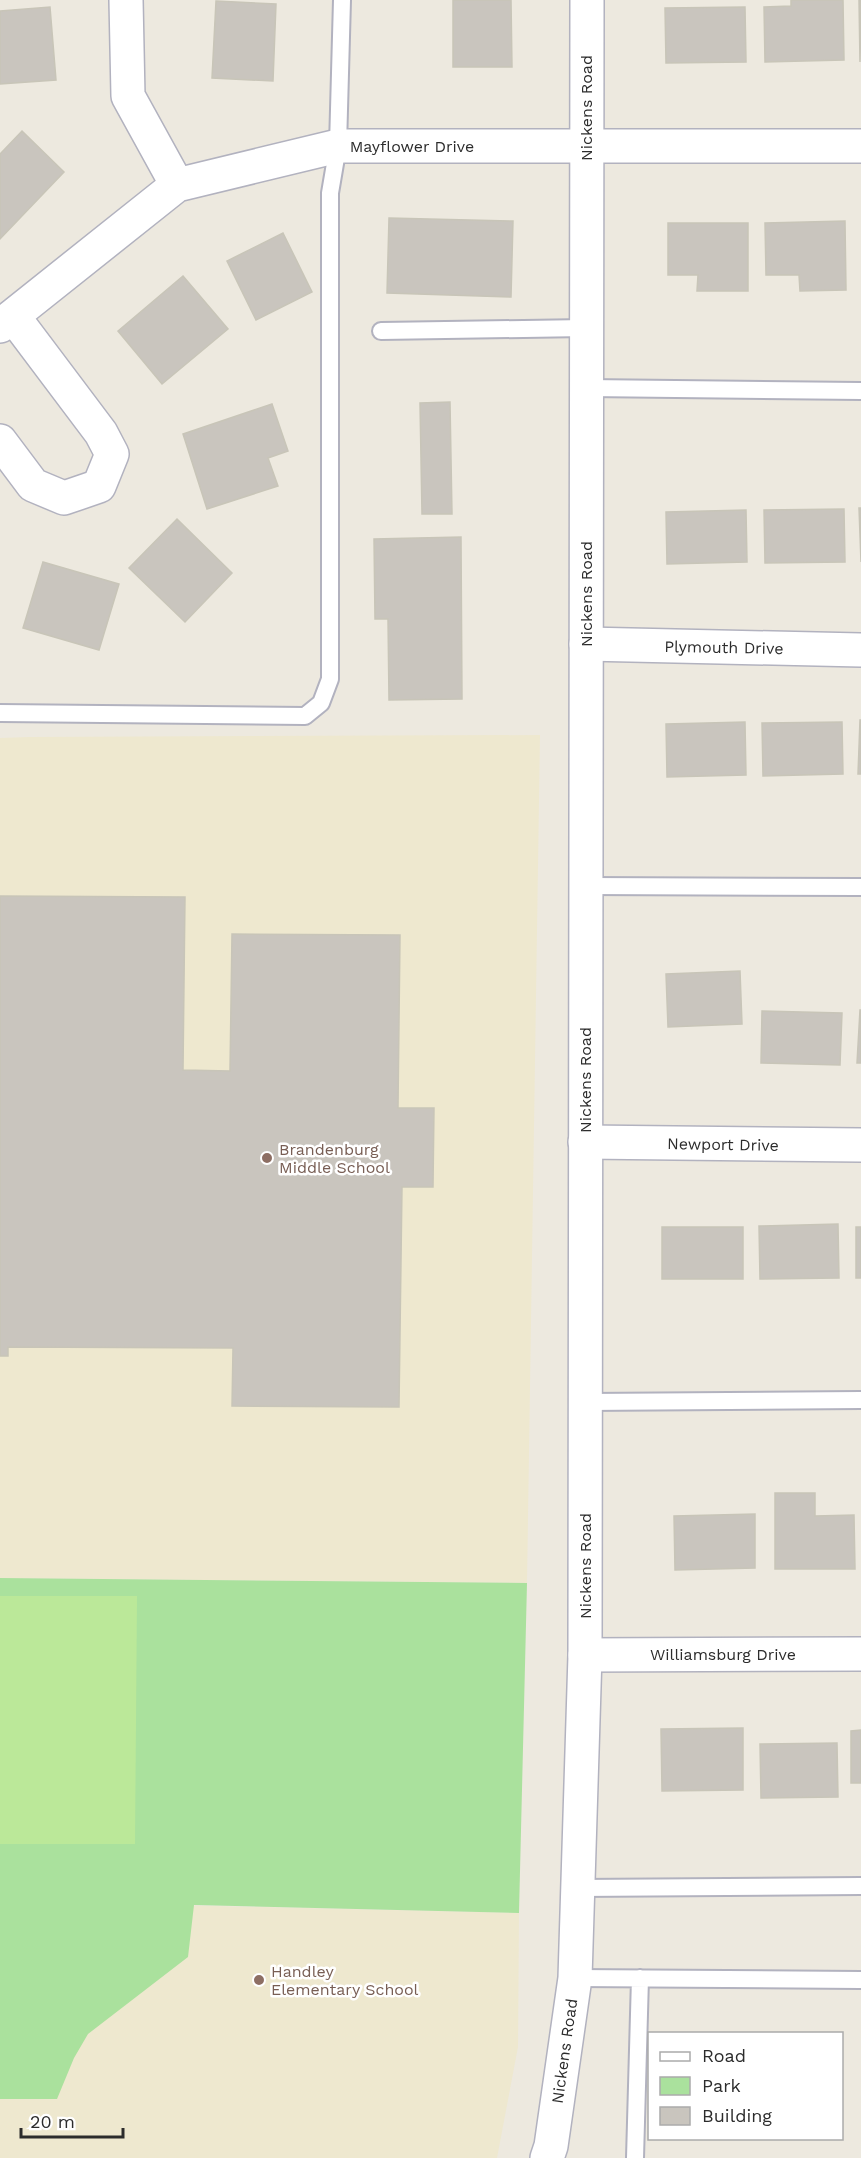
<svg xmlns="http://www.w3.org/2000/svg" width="861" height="2158" viewBox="0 0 861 2158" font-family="'Work Sans',sans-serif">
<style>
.education{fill:#eee8cf}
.green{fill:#aae19d}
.pitch{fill:#bbe899}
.building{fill:#c9c5be;stroke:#c8c5b8;stroke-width:1.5}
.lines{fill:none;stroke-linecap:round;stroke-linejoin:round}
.service-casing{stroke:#b2b2bf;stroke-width:20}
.minor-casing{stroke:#b2b2bf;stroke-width:36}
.tertiary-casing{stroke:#b2b2bf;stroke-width:36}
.service{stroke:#fff;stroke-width:16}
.minor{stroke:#fff;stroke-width:33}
.tertiary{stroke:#fff;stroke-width:33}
.education-dot{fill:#8d6e63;stroke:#fff;stroke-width:2}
.labels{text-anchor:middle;stroke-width:5;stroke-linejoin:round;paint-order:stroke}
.street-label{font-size:16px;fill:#2c2c2c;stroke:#fff}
.education-label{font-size:16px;fill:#785e54;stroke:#fff;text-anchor:start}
</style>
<rect width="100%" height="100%" fill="#ede9df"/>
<path class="education" d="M540 735 527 1583 0 1578V738L29 737Z
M0 1901 519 1913 518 2047 497 2158H0Z"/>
<path class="green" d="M0 1578 527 1583 519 1913 194 1905 188 1957 88 2034 74 2058 57 2099H0Z"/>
<path class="pitch" d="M0 1596H137L135 1844H0Z"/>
<path class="building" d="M453 0H511L512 67H453Z
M791 0H843L844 60 765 62 764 7 791 6Z
M859 0H861L860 62Z
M216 1 276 4 273 81 212 78Z
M50 7 56 80 0 84V11Z
M745 7 746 62 666 63 665 8Z
M22 131 64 172 0 239V154Z
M389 218 513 221 511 297 387 293Z
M845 221 846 290 800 291 799 275H766L765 223Z
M668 223H748V291H697L698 275H668Z
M283 233 312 292 256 320 227 261Z
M183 276 228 329 162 384 118 331Z
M450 402 452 514H422L420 403Z
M272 404 288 451 268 458 278 486 207 509 183 434Z
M859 508H861V562Z
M844 509 845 562 765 563 764 510Z
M746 510 747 562 667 564 666 512Z
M177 519 232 573 185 622 129 568Z
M461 537 462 699 389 700 388 619H375L374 539Z
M43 562 119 584 99 650 23 628Z
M860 720H861V774H858Z
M745 722 746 775 667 777 666 724Z
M842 722 843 774 763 776 762 723Z
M0 896 185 897 183 1070 230 1071 232 934 400 935 398 1108H434L433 1187H402L399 1407 232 1406 233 1348 8 1347V1356H0Z
M740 971 742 1024 668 1027 666 974Z
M860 1010H861V1063H857Z
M762 1011 842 1013 840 1065 761 1063Z
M838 1224 839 1278 760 1279 759 1226Z
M662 1227H743V1279H662Z
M856 1227H861V1278H856Z
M775 1493H815V1516L854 1515 855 1569H775Z
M755 1514V1568L675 1570 674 1516Z
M743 1728V1790L662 1791 661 1729Z
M861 1730V1783H851V1731Z
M837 1743 838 1797 761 1798 760 1744Z"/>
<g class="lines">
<g class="service-casing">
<path id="service" d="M381 331 586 328
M587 388 861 391
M0 713 305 716 321 703 330 679V193L338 146 342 0
M586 886 861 887
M586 1402 861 1400
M577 1888 861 1886
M575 1978 861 1980
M635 2158 640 1978"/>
</g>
<g class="minor-casing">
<path id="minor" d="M126 0 128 96 177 185
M0 326 177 185 338 146H861
M0 441 33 485 64 498 99 486 112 454 101 433 13 316
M586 644 861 650
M585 1142 861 1145
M585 1655 861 1654"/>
</g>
<g class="tertiary-casing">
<path id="tertiary" d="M547 2158 551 2146 575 1978 585 1655 587 0"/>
</g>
<use href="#service" class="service"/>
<use href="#minor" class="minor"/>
<use href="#tertiary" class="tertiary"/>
</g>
<g class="education-dot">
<circle cx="267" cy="1158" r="6"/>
<circle cx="259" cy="1980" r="6"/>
</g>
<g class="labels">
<g class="street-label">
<text transform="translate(586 108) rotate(-90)" y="6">Nickens Road</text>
<text x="412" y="152">Mayflower Drive</text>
<text transform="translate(586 594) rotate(-90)" y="6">Nickens Road</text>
<text transform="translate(724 647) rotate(1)" y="6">Plymouth Drive</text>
<text transform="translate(585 1080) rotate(-90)" y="6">Nickens Road</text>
<text transform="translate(723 1144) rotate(1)" y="6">Newport Drive</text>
<text transform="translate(585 1566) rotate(-90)" y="6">Nickens Road</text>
<text x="723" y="1660">Williamsburg Drive</text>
<text transform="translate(564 2051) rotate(-82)" y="6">Nickens Road</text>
</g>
<g class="education-label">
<text x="279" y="1155">Brandenburg<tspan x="279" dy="18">Middle School</tspan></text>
<text x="271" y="1977">Handley<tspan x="271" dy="18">Elementary School</tspan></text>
</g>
</g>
<rect x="648" y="2032" width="195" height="108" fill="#ffffff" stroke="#ababab" stroke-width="1.5"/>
<rect x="660" y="2052" width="30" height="9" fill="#ffffff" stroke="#ababab" stroke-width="1.5"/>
<text x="702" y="2062" font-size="18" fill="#2c2c2c">Road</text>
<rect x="660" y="2077" width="30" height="18" fill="#aae19d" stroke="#ababab" stroke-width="1.5"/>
<text x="702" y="2092" font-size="18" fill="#2c2c2c">Park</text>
<rect x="660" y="2107" width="30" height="18" fill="#c9c5be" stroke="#ababab" stroke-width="1.5"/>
<text x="702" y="2122" font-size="18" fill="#2c2c2c">Building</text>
<path d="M21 2128v9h102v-9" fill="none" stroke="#2c2c2c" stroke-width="3"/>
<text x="30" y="2128" font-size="18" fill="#2c2c2c" stroke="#ffffff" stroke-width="4.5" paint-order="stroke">20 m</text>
</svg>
